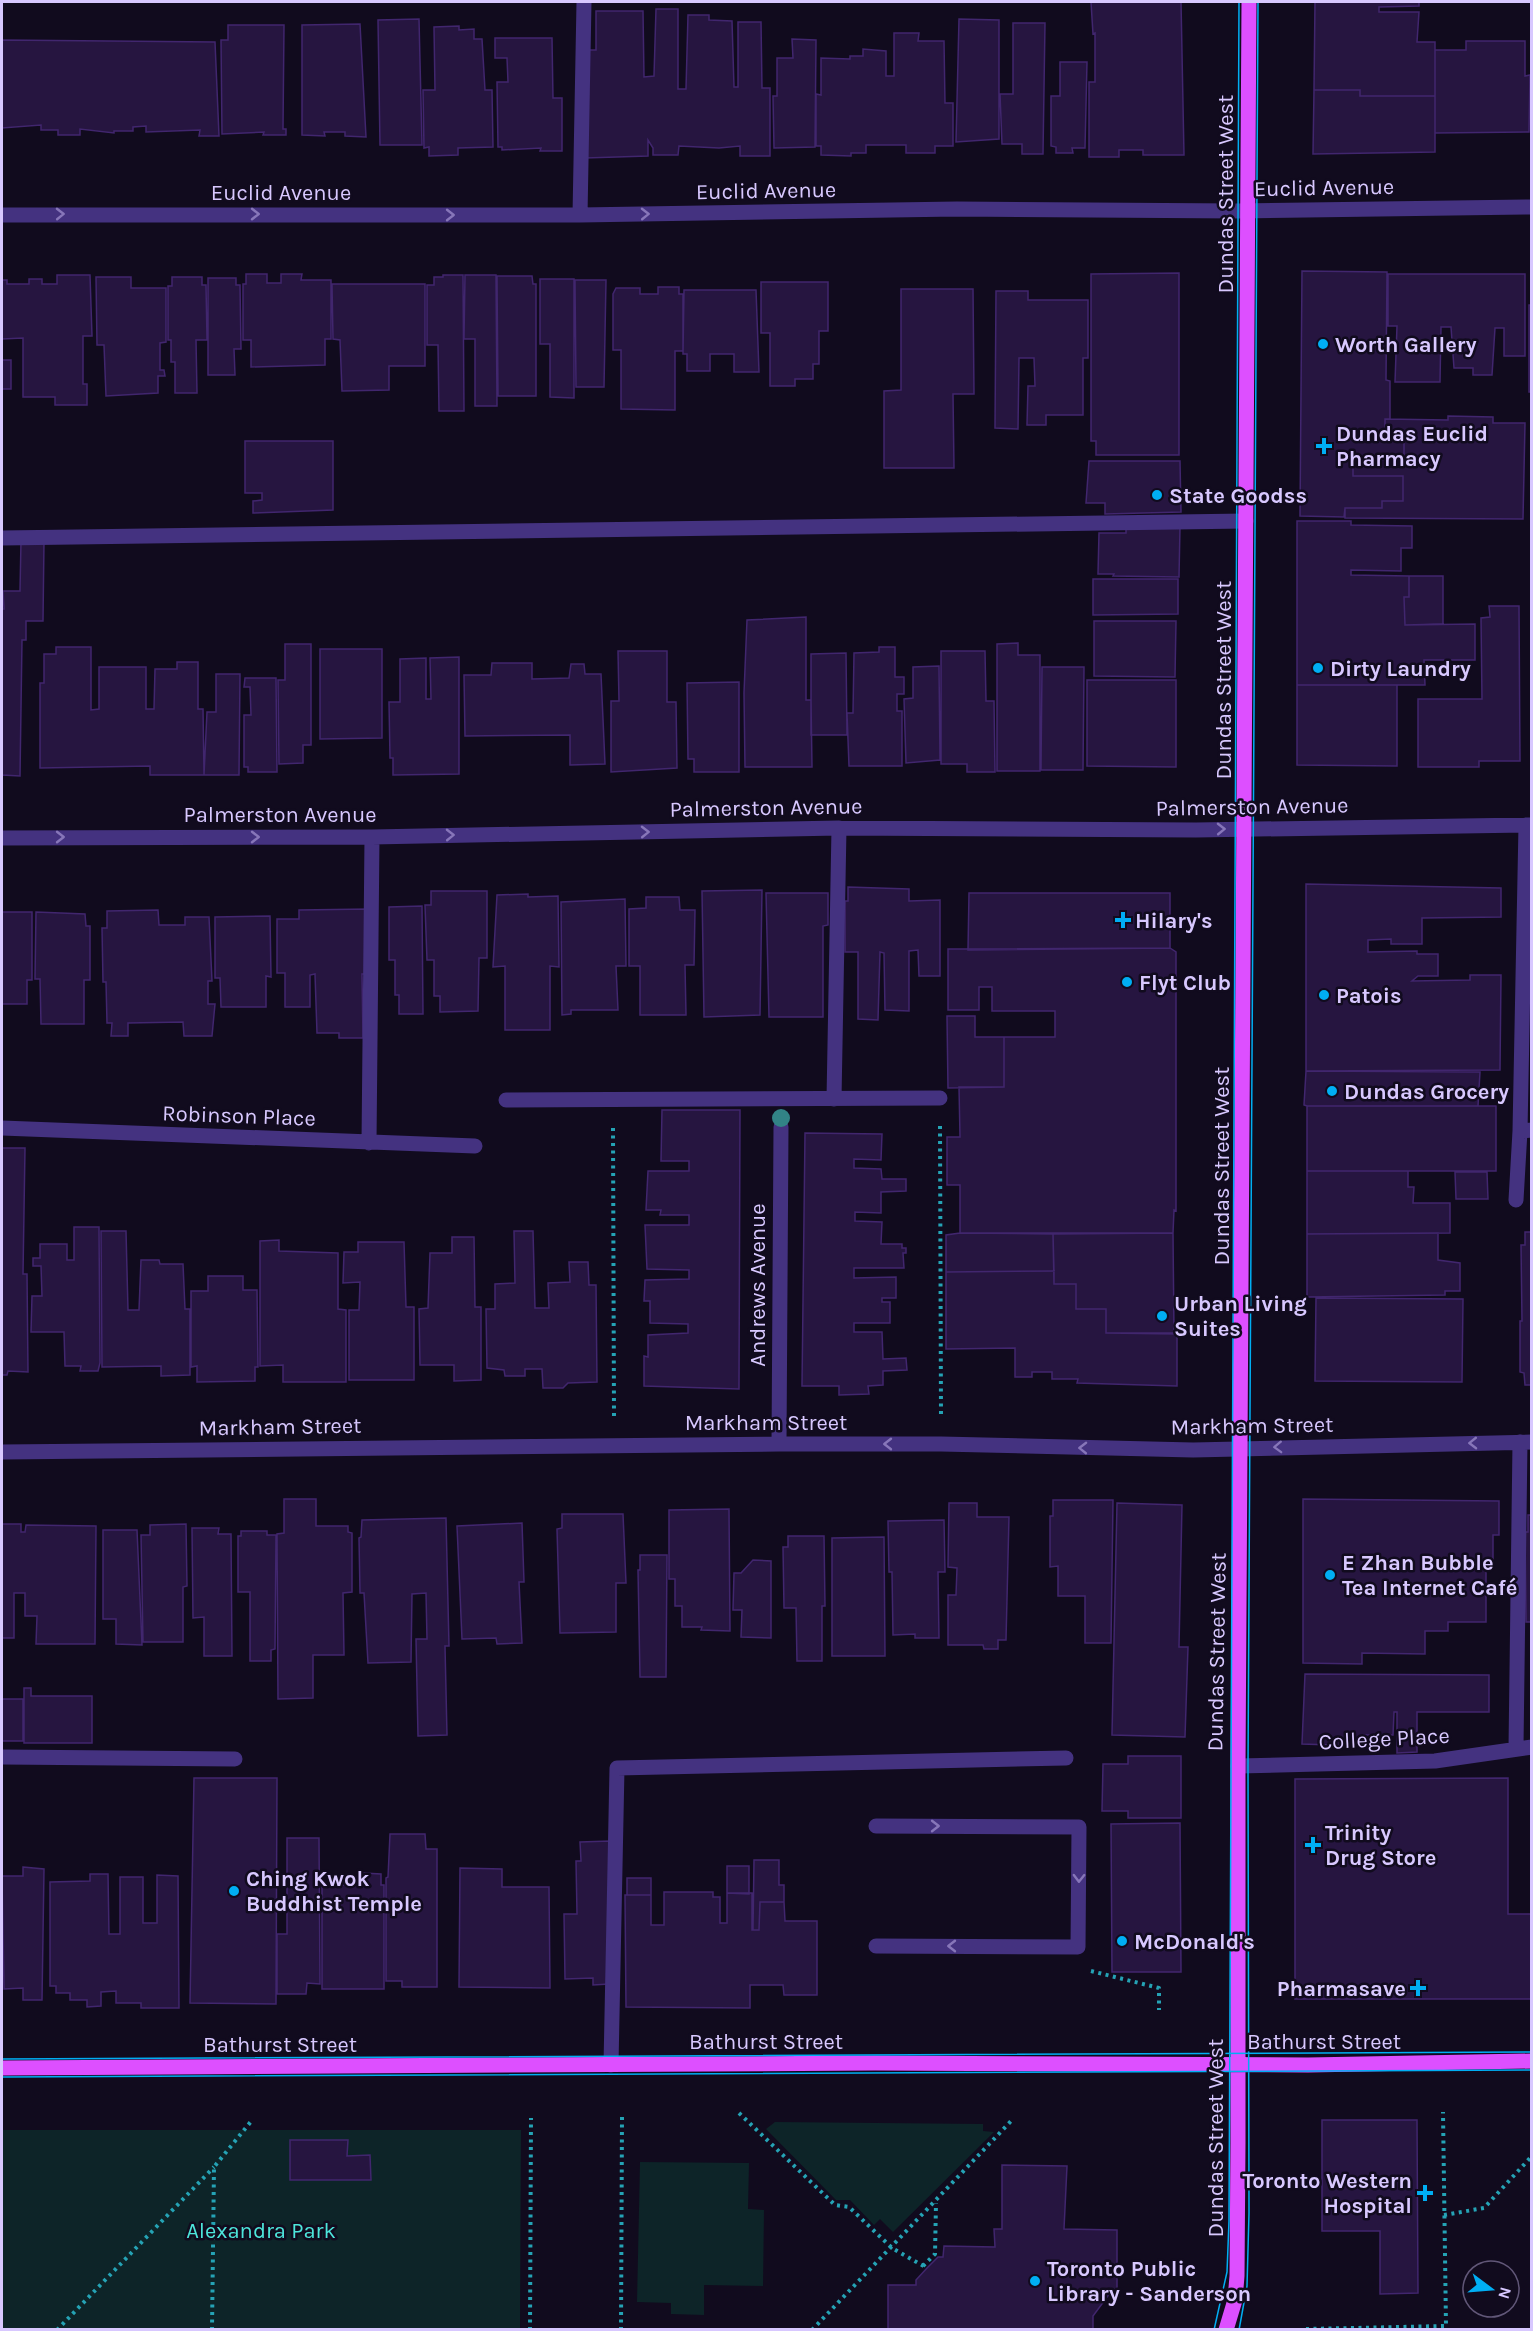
<svg xmlns="http://www.w3.org/2000/svg" width="1533" height="2331" viewBox="0 0 1533 2331" font-family="Karla,sans-serif">
<style>
.green{fill:#0d2428}
.building{fill:#261540;stroke:#41266e;stroke-width:1.5}
.lines{fill:none;stroke-linecap:round;stroke-linejoin:round}
.path{stroke:#25a3b5;stroke-width:4;stroke-dasharray:3 4.5;stroke-linecap:butt}
.minor{stroke:#443280;stroke-width:15}
.major{stroke:#dd4fff;stroke-width:15}
.tram{stroke:#00aef3;stroke-width:1.5}
.tree{fill:#328386}
.oneway{stroke:#8776b9}
.poi-dot{fill:#00aef3;stroke:#110b1e;stroke-width:2}
.labels{text-anchor:middle;stroke-width:5;stroke-linejoin:round;paint-order:stroke}
.street-label{font-size:22px;fill:#d8c8ff;stroke:#110b1e}
.poi-label{font-size:22px;font-weight:bold;fill:#d8c8ff;stroke:#110b1e;text-anchor:start}
.park-label{font-size:22px;fill:#4de5db;stroke:#110b1e}
</style>
<rect width="100%" height="100%" fill="#110b1e"/>
<path class="green" d="M775 2122 983 2124V2131L994 2132 893 2232 880 2219 874 2225 850 2200H836L766 2129Z
M2 2130H521L520 2329H2Z
M640 2162 749 2163 748 2209 764 2210 763 2286 704 2285V2315L671 2314V2303L637 2302Z"/>
<path class="building" d="M1091 2H1181L1184 155H1143V150H1119V157H1089V82H1095V33L1093 34Z
M1315 2H1419V6L1379 7V12H1419L1417 42H1435V96H1360V90H1314Z
M656 9H678V89H686L688 15H709V20L732 21 734 87H738V22H761L762 88H770V156H740V146L719 148 679 146 678 155H653V148L648 140V156L585 158 587 50H596V11H643L644 77 654 76Z
M419 19 422 145H380L378 20Z
M959 19 999 20V139L956 142Z
M1013 23H1045L1043 154H1022V144H1002L1000 94H1013Z
M360 24 366 137 345 136V132H324L325 136 302 135V25Z
M228 25H284L283 129H286V135H263L264 132 222 134 221 40H228Z
M459 26V30L474 29V39H482L485 90H492L493 147 458 148V155L429 156V147L424 148 423 90H435L434 27Z
M894 33H919L918 41H944L945 103H953V146H935V153H906V145H866V153H851V156L821 155V146H816V94L821 95V58L850 59V56H863V49L886 51V76H894Z
M495 38H552L553 98H562V151H540L541 148 502 150V147H498L497 82H508L507 58H495Z
M792 39 816 40 815 147 774 148 773 96H777V58H793Z
M2 40 215 42 219 136H199L200 130 146 132V126L133 127V131H114V133L80 129V135H58V130H41V125L2 128Z
M1466 41H1525V76L1530 75 1529 132 1435 133V50H1466Z
M1060 62H1087L1085 148H1072L1073 153H1056V147L1051 146V96H1060Z
M1314 90H1360V96H1435V152L1313 154Z
M1302 271 1387 272 1386 380 1390 381V419H1385V439H1404V460L1353 459V476H1403V501H1382V508H1345L1344 517 1300 516Z
M1179 273V455H1096V441H1091V274Z
M246 274H267V283H281V274H302L301 280H331V339H325V365L251 367V340H243V284H246Z
M1388 274H1525V356H1504V328H1495L1492 375H1473V368H1454L1451 327H1441L1440 382H1395L1397 326H1388Z
M57 275H90L92 336H83V384H87V405H55V397H23V338L2 339V280H7V284H29V279H42V284H57Z
M443 275H463L464 411H439L438 345H427V285H434V277H443Z
M465 275H496L497 406H475V339H464Z
M497 276H532L533 284H536V396H498Z
M96 277H131V288H166V342L160 343V370H164L165 376H158V393L106 396 104 345H97Z
M172 277H202V285H206L207 340H196L197 393H175V362H171V340H168V286H172Z
M208 278H236V285H240L241 349H234L235 375H208Z
M540 279H574V398L550 397V344H540Z
M575 280H606L604 387H576Z
M761 282H828V331H819V364H813V379H795V386H770V333H761Z
M332 284H425V366H389V390L342 391 340 340 333 339Z
M658 287H679V294H683V351H675V410L621 409V350H613V294L616 288H640V294H658Z
M901 289H973L974 394H953L954 468H884V391L901 390Z
M684 290H756L759 372H734V354H710V371H687V354H683Z
M996 291H1028V300H1088V358H1083V415H1046V425H1027L1028 386H1035L1034 358H1019L1018 429 995 428Z
M1529 305H1532V392H1529Z
M2 360H11V389H2Z
M1448 416 1493 417V423H1525L1523 519 1345 518V508H1382V501H1403V476H1353V459L1404 460V439H1385V419L1448 420Z
M245 441H333V510L253 513V501L262 500V493H245Z
M1089 461H1180L1181 512 1105 514V503H1086Z
M1297 521H1351V525L1412 526V548H1401V571L1351 570V575L1409 576V597H1404L1405 625 1475 624V660H1424L1425 685H1297Z
M1126 527H1180L1179 577 1113 576 1114 574H1098L1099 533H1126Z
M21 541H44L43 621H26V640H22L20 776 2 775V609H4L3 591H20Z
M1409 576H1443V624L1405 625 1404 597H1409Z
M1093 579H1178V614L1093 615Z
M1489 606H1519L1520 761H1479V767H1418V699H1482L1481 618 1490 617Z
M806 617V700H811L812 767H745L744 693 747 620Z
M1094 621H1176L1175 677 1094 676Z
M1018 643V655H1040V771H997V644Z
M285 644H311V745H303V763L279 764 278 680H285Z
M56 647H91V710L99 709V667H146V709H154L155 669H177V662H198V709H203L204 775H150V766L40 768V683H44V654H56Z
M879 647H895V677H904V694H897V711H902V766H849L847 713H853L854 653 879 652Z
M320 649H382V738L320 739Z
M618 651H667V702H676L677 768 611 772V701H619Z
M941 651H985L986 701H994L995 772H967V764H941Z
M846 653 847 735H811V654Z
M459 657V774L393 775V758H390L389 702H400V659L426 658V699H431L430 658Z
M492 663H532V679L569 678 571 664H584L585 674H601L605 764 570 765V735L465 736 464 675H491Z
M939 666 940 760 906 763 904 699 913 698V667Z
M1042 667H1084L1083 770H1041Z
M216 674H240L239 775H204L207 712H216Z
M245 678H276L277 772H248V767H244V715H251L250 687H244Z
M1087 680H1176V767L1087 766Z
M739 682V772H694V759H688L687 683Z
M1297 685H1397V766L1297 765Z
M1306 884 1501 888V917L1422 918V944H1391V939L1368 940V952L1417 951V954H1438V976H1418L1412 981 1470 980V975H1501L1500 1070 1306 1071Z
M848 887 909 889V901L940 900V976H919L918 950 909 951V1011L885 1010 884 953 880 952 878 1020 858 1019V952H845V901H848Z
M762 890 760 1015 704 1017 702 891Z
M431 891H487V958H479L478 1011 440 1012V996H434V960H427L425 905H431Z
M766 893H828V925L823 926V1017H769Z
M969 893H1170V948L968 950Z
M528 894V897L558 896 559 967 550 966V1030H505V966L493 967 497 895Z
M646 897H679L680 910H695L694 965H685L686 1015H640V966H629V909L646 908Z
M625 899 626 966H616L618 1010H571V1014L562 1015 561 902Z
M422 906 423 1014H399V995H395V960H389V907Z
M369 909V974H362L363 1038H339V1033H317L315 974 310 975V1007H285V973H277V919H299V910Z
M158 910 159 925H185V917H209L212 981H208V1004H215L212 1036H184L183 1022 128 1023V1036H111L112 1023H107L106 982H103L102 928H107V911Z
M2 912H32V980H27V1004H2Z
M36 912 85 914 86 926H90V980H84V1024H41L40 979H35Z
M270 916 271 977 266 976V1007H221L220 978H215V917Z
M1170 948 1176 952V1211L1174 1210 1173 1233H960V1185H947V1137H960L959 1087H1004V1037H1055V1011H992V987H979V1010H948V949Z
M947 1016H975V1037H1004V1087L948 1088Z
M1306 1071 1480 1072 1478 1106H1307L1304 1105Z
M1307 1106H1496V1171H1307Z
M662 1110H740L739 1389 644 1386V1356L648 1357V1335L688 1333V1324L650 1323V1301H644L645 1280 689 1279V1270L647 1269 645 1225H689V1215H660L661 1210H646L648 1171H689V1161H661Z
M805 1133 882 1134 881 1160 854 1159V1168L881 1169 882 1179H906V1191L881 1192V1213L855 1212V1221L882 1222 881 1244H902V1248H906V1253H903L904 1268H854V1278L896 1277V1298H882V1302H890V1323H854V1332H882L883 1359 906 1358 907 1370 883 1371V1385L868 1386 869 1394 839 1395V1386H802Z
M2 1148H25L23 1274H27L28 1372 8 1371 7 1375H2Z
M1307 1171H1408V1187H1414L1413 1203H1450V1233L1307 1234Z
M1455 1172H1487L1488 1199H1456Z
M74 1227H99L100 1363 98 1371H80L81 1366H65L64 1332H31L32 1296H42L41 1266H33V1258H40V1244H67V1260H74Z
M101 1231H126L128 1310H139L141 1260H159L160 1264H183L185 1309H190V1375L161 1376V1366L102 1367Z
M514 1231H533L535 1308H549L548 1283 570 1282 569 1262H588L589 1285H596L597 1382 568 1383 563 1388H543L542 1369H525V1376H505L504 1370 487 1368 486 1309H495V1284L515 1283Z
M1525 1232H1532V1385H1525L1524 1373 1520 1372V1321H1522L1521 1245H1525Z
M960 1233 1053 1234 1054 1271 946 1272V1235Z
M1173 1233 1174 1333H1106V1309H1076V1284H1054L1053 1234Z
M1438 1233V1260L1460 1263V1291H1445V1295L1307 1297V1234Z
M452 1237H474L475 1307H481V1380L454 1381V1365H420L419 1309 428 1308 430 1253H452Z
M279 1240V1251L338 1253V1309L346 1310V1382H283V1365L260 1366V1241Z
M358 1242H404L406 1307H414V1380H349V1310H359L360 1282 343 1283 344 1252H358Z
M1054 1271V1284H1076V1309H1106V1333L1177 1334V1386L1077 1383 1078 1379H1052V1372H1032V1377H1015V1348L946 1349V1272Z
M208 1276H243V1290H257L258 1367H255V1381L197 1382V1366L191 1367V1291H208Z
M1316 1298 1463 1299 1462 1382 1315 1381Z
M284 1499H316V1526H348V1532L352 1533V1592L343 1593 344 1655H313V1698L278 1699 277 1534 284 1533Z
M1303 1499 1499 1501V1535H1493V1565H1450V1568H1486V1622H1448V1631H1425V1654L1362 1653V1664L1303 1663Z
M1053 1500H1113L1111 1643H1085V1596H1058V1566L1050 1567V1516H1053Z
M949 1503H977V1517H1009L1006 1640H998V1649H984L983 1645H948V1595H956L957 1568 948 1567Z
M1117 1503 1182 1505 1179 1647H1188L1185 1737 1112 1735Z
M729 1509 730 1631 701 1630 702 1627H682V1606H675V1579H669V1510Z
M562 1514H623L626 1583H616V1632L560 1633 557 1529 562 1528Z
M1528 1515H1532V1622H1526L1525 1532H1528Z
M446 1518 449 1646H445L447 1735 418 1736 416 1639H427L426 1593 412 1594 411 1662 368 1663 364 1593H360L359 1538 361 1537 362 1520Z
M944 1520 945 1572H938L939 1638H915V1634L893 1635 892 1572H889L888 1521Z
M522 1523 524 1582H519L522 1643 497 1644 496 1638 462 1639 457 1526Z
M2 1524H21V1532H25L26 1525 96 1526 95 1644H36L37 1616H25V1593H14V1638H2Z
M186 1524 187 1586 183 1587V1642H143L141 1535H150V1525Z
M192 1528H219L218 1534H231L232 1656H204V1617L193 1618Z
M103 1530H137L142 1645 116 1644V1619H103Z
M241 1531H267V1535H276L275 1649 271 1650V1661H250V1592H238V1536H241Z
M788 1536H824L825 1606H822V1661H797L796 1608H784L783 1547H788Z
M884 1537 885 1656H832V1538Z
M640 1555H667L666 1677H640L638 1570H640Z
M753 1560 771 1561V1638L741 1637 742 1610H733L734 1573H741Z
M1305 1674 1489 1675V1712H1417V1752L1397 1753V1712H1394L1393 1735H1361V1746L1302 1744Z
M24 1688H31V1696H92V1743H24Z
M2 1699H23V1741H2Z
M1128 1756H1181V1818H1128V1811H1102L1103 1764H1128Z
M194 1778H277L276 2004 190 2003Z
M1508 1778V1914H1532V1999H1295V1779Z
M1180 1823 1181 1972H1112L1111 1824Z
M390 1834H425L426 1849H437V1987H402V1981H386V1878L388 1877Z
M287 1838H319L320 1984 307 1983 306 1994H277V1934H287Z
M610 1841 609 1984 593 1985V1978L565 1979 564 1914H577L576 1861H581L580 1842Z
M754 1860H779V1885H784V1902H760L759 1930H753Z
M727 1866H749V1894L727 1893Z
M23 1867 44 1869 42 2000H23V1988L4 1989 2 1876H23Z
M460 1868 502 1869V1887H549L550 1988 459 1987Z
M363 1873 381 1874V1885H384V1989H322V1885H363Z
M90 1874H108L109 1934H120V1877H143V1923H157V1875L178 1876 179 2008H141V2003H116V1991L101 1992V2006L87 2007V2000H70V1993H56V1986H50V1882L90 1881Z
M627 1878H651V1895H627Z
M664 1892H713V1897H720V1923H727V1893H752V1930H759L760 1902H784L785 1921H817V1995H784L783 1985H750V2008L626 2007 625 1895H651V1925H664Z
M1322 2120H1417L1418 2293 1380 2294V2231H1322Z
M290 2140H348L347 2156 370 2155 371 2180H290Z
M1002 2165 1067 2166 1064 2229 1117 2230V2294L1110 2293 1093 2316V2330H888V2285H916V2280L927 2268 938 2257H943L944 2246 995 2247 994 2229H1002Z"/>
<g class="lines">
<path class="path" d="M940 1126 941 1416
M613 1128 614 1417
M1091 1971 1159 1988V2010
M739 2113 835 2205 849 2207 892 2248 927 2268
M1444 2215 1484 2208 1532 2156
M923 2266 935 2254 936 2203
M1306 2329 1446 2326 1443 2112
M57 2330 214 2167
M212 2330 214 2167 253 2119
M530 2330 531 2118
M621 2330 622 2115
M812 2330 1013 2119"/>
<path class="minor" d="M2 215H580L957 209 1238 211 1532 207
M580 215 584 2
M2 538 1246 521
M1526 825 1520 1131 1532 1130
M2 838 372 837 839 828 1196 830 1532 825
M834 1099 839 828
M506 1100 940 1098
M2 1128 475 1146
M369 1143 372 837
M1516 1200 1520 1131
M779 1444 781 1127
M2 1452 779 1444H941L1193 1450 1532 1442
M1516 1747 1520 1442
M2 1757 235 1759
M1238 1766 1435 1761 1532 1747
M876 1946 1078 1947 1079 1827 876 1826
M611 2065 617 1768 1066 1758"/>
<path class="major" d="M2 2068 875 2063 1308 2065 1532 2061
M1226 2330 1235 2300 1237 2276 1238 2143V1766L1249 2"/>
<path class="tram" d="M2 2059 1532 2052
M2 2077 1532 2070
M1214 2330 1227 2272 1229 2221 1239 2
M1239 2330 1247 2286 1249 2213 1248 1766 1258 2"/>
</g>
<circle class="tree" cx="781" cy="1118" r="9"/>
<defs><path id="oneway-chevron" d="M-2-3.5L2.5 0L-2 3.5" fill="none" stroke-width="1.6" stroke-linecap="round" stroke-linejoin="round" transform="scale(1.5)"/></defs>
<g class="oneway">
<use href="#oneway-chevron" transform="translate(60 214) rotate(-1)"/>
<use href="#oneway-chevron" transform="translate(255 214)"/>
<use href="#oneway-chevron" transform="translate(645 214) rotate(-1)"/>
<use href="#oneway-chevron" transform="translate(450 215)"/>
<use href="#oneway-chevron" transform="translate(1221 829) rotate(-1)"/>
<use href="#oneway-chevron" transform="translate(645 832) rotate(-1)"/>
<use href="#oneway-chevron" transform="translate(450 835) rotate(-1)"/>
<use href="#oneway-chevron" transform="translate(60 837)"/>
<use href="#oneway-chevron" transform="translate(255 837)"/>
<use href="#oneway-chevron" transform="translate(1473 1443) rotate(179)"/>
<use href="#oneway-chevron" transform="translate(888 1444) rotate(-180)"/>
<use href="#oneway-chevron" transform="translate(1278 1447) rotate(178)"/>
<use href="#oneway-chevron" transform="translate(1083 1448) rotate(-179)"/>
<use href="#oneway-chevron" transform="translate(935 1826)"/>
<use href="#oneway-chevron" transform="translate(1079 1878) rotate(91)"/>
<use href="#oneway-chevron" transform="translate(952 1946) rotate(-180)"/>
</g>
<g class="poi-dot">
<circle cx="1323" cy="344" r="6"/>
<path d="M1321 437h6v6h6v6h-6v6h-6v-6h-6v-6h6z"/>
<circle cx="1157" cy="495" r="6"/>
<circle cx="1318" cy="668" r="6"/>
<path d="M1120 911h6v6h6v6h-6v6h-6v-6h-6v-6h6z"/>
<circle cx="1127" cy="982" r="6"/>
<circle cx="1324" cy="995" r="6"/>
<circle cx="1332" cy="1091" r="6"/>
<circle cx="1162" cy="1316" r="6"/>
<circle cx="1330" cy="1575" r="6"/>
<path d="M1310 1836h6v6h6v6h-6v6h-6v-6h-6v-6h6z"/>
<circle cx="234" cy="1891" r="6"/>
<circle cx="1122" cy="1941" r="6"/>
<path d="M1415 1979h6v6h6v6h-6v6h-6v-6h-6v-6h6z"/>
<path d="M1422 2184h6v6h6v6h-6v6h-6v-6h-6v-6h6z"/>
<circle cx="1035" cy="2281" r="6"/>
</g>
<g class="labels">
<g class="street-label">
<text transform="translate(1324 187) rotate(-1)" y="8">Euclid Avenue</text>
<text transform="translate(766 190) rotate(-1)" y="8">Euclid Avenue</text>
<text x="281" y="200">Euclid Avenue</text>
<text transform="translate(1225 194) rotate(-90)" y="8">Dundas Street West</text>
<text transform="translate(1223 680) rotate(-90)" y="8">Dundas Street West</text>
<text transform="translate(1252 806) rotate(-1)" y="8">Palmerston Avenue</text>
<text transform="translate(766 807) rotate(-1)" y="8">Palmerston Avenue</text>
<text x="280" y="822">Palmerston Avenue</text>
<text transform="translate(239 1115) rotate(2)" y="8">Robinson Place</text>
<text transform="translate(1221 1166) rotate(-90)" y="8">Dundas Street West</text>
<text transform="translate(757 1285) rotate(-90)" y="8">Andrews Avenue</text>
<text x="766" y="1430">Markham Street</text>
<text transform="translate(1252 1425) rotate(-1)" y="8">Markham Street</text>
<text transform="translate(280 1426) rotate(-1)" y="8">Markham Street</text>
<text transform="translate(1216 1652) rotate(-89)" y="8">Dundas Street West</text>
<text transform="translate(1384 1738) rotate(-3)" y="8">College Place</text>
<text x="766" y="2049">Bathurst Street</text>
<text x="1324" y="2049">Bathurst Street</text>
<text x="280" y="2052">Bathurst Street</text>
<text transform="translate(1215 2138) rotate(-90)" y="8">Dundas Street West</text>
</g>
<g class="poi-label">
<text x="1335" y="352">Worth Gallery</text>
<text x="1336" y="441">Dundas Euclid<tspan x="1336" dy="25">Pharmacy</tspan></text>
<text x="1169" y="503">State Goodss</text>
<text x="1330" y="676">Dirty Laundry</text>
<text x="1135" y="928">Hilary's</text>
<text x="1139" y="990">Flyt Club</text>
<text x="1336" y="1003">Patois</text>
<text x="1344" y="1099">Dundas Grocery</text>
<text x="1174" y="1311">Urban Living<tspan x="1174" dy="25">Suites</tspan></text>
<text x="1342" y="1570">E Zhan Bubble<tspan x="1342" dy="25">Tea Internet Café</tspan></text>
<text x="1325" y="1840">Trinity<tspan x="1325" dy="25">Drug Store</tspan></text>
<text x="246" y="1886">Ching Kwok<tspan x="246" dy="25">Buddhist Temple</tspan></text>
<text x="1134" y="1949">McDonald's</text>
<text x="1406" y="1996" text-anchor="end">Pharmasave</text>
<text x="1412" y="2188" text-anchor="end">Toronto Western<tspan x="1412" dy="25">Hospital</tspan></text>
<text x="1047" y="2276">Toronto Public<tspan x="1047" dy="25">Library - Sanderson</tspan></text>
</g>
<g class="park-label">
<text x="261" y="2238">Alexandra Park</text>
</g>
</g>
<rect width="1533" height="2331" fill="none" stroke="#d8c8ff" stroke-width="6"/>
<g transform="translate(1491 2289) rotate(106)"><circle r="28" fill="#110b1e" stroke="#615778" stroke-width="1.5"/>
<path d="M0-4.5L10 22L0 15L-10 22Z" fill="#00aef3"/>
<text y="-9" font-size="16" font-weight="bold" text-anchor="middle" fill="#d8c8ff">N</text>
</g>
</svg>
